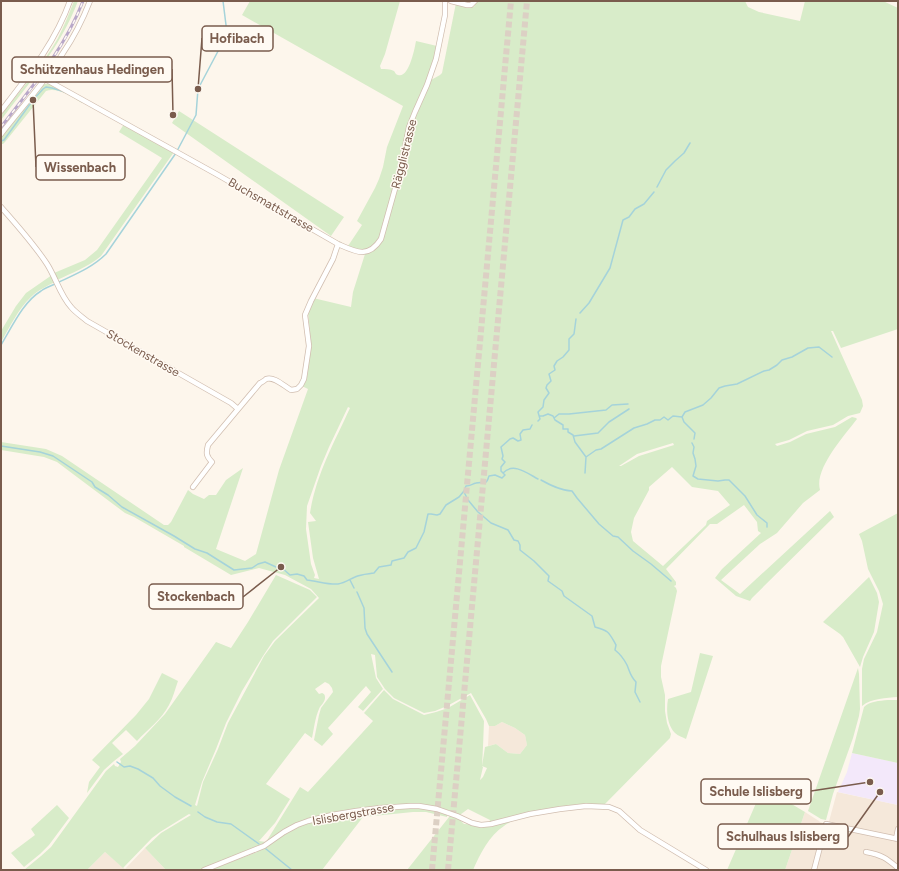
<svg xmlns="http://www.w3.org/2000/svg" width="899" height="871" viewBox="0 0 899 871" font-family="Figtree,sans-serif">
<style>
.residential{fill:#f5e8da}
.education{fill:#f3e8fa}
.green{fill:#d8ecc9;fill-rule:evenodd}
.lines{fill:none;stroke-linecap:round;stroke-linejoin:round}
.stream{stroke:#a5d3da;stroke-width:1.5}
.highway-tunnel{stroke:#dcd0c4;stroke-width:6;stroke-dasharray:6 3;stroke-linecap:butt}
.minor-casing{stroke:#d1beb0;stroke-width:6}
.minor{stroke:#fff;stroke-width:4.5}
.rail-casing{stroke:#b9a8c9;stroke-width:3}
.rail{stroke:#fffaf3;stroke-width:1.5;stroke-dasharray:4.5;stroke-linecap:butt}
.labels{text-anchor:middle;stroke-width:3;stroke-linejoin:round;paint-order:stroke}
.street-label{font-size:12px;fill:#7a5c4d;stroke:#fffaf3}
.leader{fill:none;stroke:#7a5c4d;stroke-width:1.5}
.callout-dot{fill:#7a5c4d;stroke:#fffaf3;stroke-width:1.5}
.callout{fill:#fffaf3;stroke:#7a5c4d;stroke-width:1.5}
.callout-label{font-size:13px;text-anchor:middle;font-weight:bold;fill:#7a5c4d}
</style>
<rect width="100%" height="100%" fill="#fdf6ec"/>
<path class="residential" d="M502 722 515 728 525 735 527 745 520 754 508 753 496 744 488 746 489 726H495Z
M837 792 898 805V870H785L805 812 819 821 820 822 828 825Z
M145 848 166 870H87L105 852 125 869Z"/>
<path class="education" d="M852 753 898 763V805L838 792 847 772Z"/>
<path class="green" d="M74 1H78C61 46 30 82 1 120V115C21 90 42 66 58 38 64 26 69 14 74 1Z
M250 1H400L385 54 380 66 381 69C385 69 390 69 394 71 395 72 396 75 398 75 409 79 415 47 416 41L437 46 430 76 413 114 380 239 369 250 357 251 334 241 324 234 348 246 362 225 357 221 375 188 379 179 383 167 387 147 403 106 242 15Z
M476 1H745L748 7 759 12 800 21 805 1H883L898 8V329L841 348 833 331H831L862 400 863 406 860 413 848 416 833 425 807 431 789 440 775 444 777 446 790 442 806 434 835 427 852 417 856 418 857 419C844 436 814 469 820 490L803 503 777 533 760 544 721 580 740 594 830 511 834 517 752 598 750 601 736 596 715 578 722 569 761 533 758 531 757 522 744 505 717 524H710L666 569 676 582V585L674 586 676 588 677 591 661 666V677L665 695V711L667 723 671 734 670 738 605 804 572 805 523 813C516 821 512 820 504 826 489 836 480 854 473 870H407L453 812C419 799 381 806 346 811 330 814 312 816 296 824 286 829 277 836 268 842L272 843C283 835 294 828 306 823 321 818 336 816 352 814 374 810 397 806 419 808 428 808 437 811 446 813L447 815V817L426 812H413L363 817 322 870H210L257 852 255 850 199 870H166L145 848 161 833 191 815 189 814 160 832 152 838 123 868 105 852 87 870H24L41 856 51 847 106 771 114 764 115 766 118 767 121 762 120 759 135 746 165 714 216 642 231 648 248 622 276 575 310 590 317 597 273 641 263 656 242 691 226 723 216 749 202 782 195 805 197 806 203 782 218 749 228 723 264 656 275 641 319 598 311 589 285 575 259 568 231 575 184 547V546L134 517 125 513 57 462 44 457 1 450V442L46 449 62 456 164 525H168L171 522 188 490 193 494 204 499 209 495H216L226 480 243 468 216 549 245 561 256 554 279 470 308 389 302 386 307 377 311 344 308 312 313 298 351 307 353 292 365 254 375 249 382 239 403 165 408 137 412 122 431 80 440 75 442 73 456 3 474 7ZM348 407 350 408C334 443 316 475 310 513L316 521 308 522 313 558 319 579 314 578 315 575 311 564 306 529 307 506 321 466 329 447ZM673 443 674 445 639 456 621 466H619L637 454ZM672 467 692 487 718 491 730 505 707 521 706 525 663 566 633 541 631 532 634 518 649 490V487ZM371 654 375 655 377 677 385 689 394 698 424 713 435 711 447 706 471 693 486 719 489 726H495L502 722 515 728 525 735 527 745 520 754 508 753 496 744 485 747 482 766 487 768 483 777 480 780 483 767 482 766 483 747 484 721 470 695 448 708 436 712 424 715 393 699 384 690 364 713 373 721 308 792 300 787 266 842 259 841 275 823 290 799 266 784 305 733 312 738C314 729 315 718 319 709 320 706 325 702 325 698 325 694 324 694 322 693L319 694 315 689 325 682 329 684 332 688 333 692 321 708 319 715 314 740 322 746 333 734 328 728 366 686 371 692 358 707 363 711 383 689 376 678ZM468 809 490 820 488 826C479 827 472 824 464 824L457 817Z
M45 84H50L83 101 82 103C72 97 58 87 46 91L5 142 3 144H1V136L42 85Z
M179 111 344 217 331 236 172 123Z
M124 124 174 152 101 256C88 267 72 273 57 280L54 273 85 260 97 250 162 158 119 132Z
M52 275 55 282C47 286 38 290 31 297 18 309 10 327 1 342V331L16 306 26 293Z
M898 513V697C886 698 872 698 862 706V669L864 659 877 632 883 604 879 591 868 569 862 541 859 534Z
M869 577 877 593 879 602 874 632 863 657 860 667 843 637 840 634 823 622Z
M700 653 713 656 686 739C683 737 678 736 675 733 667 725 666 710 668 699L691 692Z
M858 668 859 674 860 709 859 716 853 738 833 794 826 820 821 819 808 811Z
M162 673 178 681C175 689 173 698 169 705 162 719 147 730 137 741L126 730 112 743 123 754 114 761 104 770 87 793 89 782 100 767 92 760 136 715 149 699Z
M888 700H898V763L852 753 864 707C870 701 879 701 888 700Z
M763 787 805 812 785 870H727Z
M57 805 69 818 49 845 40 854 24 867 11 853 35 835 31 829Z"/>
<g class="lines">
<path class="stream" d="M1 141 4 140 33 100 43 89 46 87 52 88 65 92
M177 151 196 115 198 89 225 38 227 33 223 1
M657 187 666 170 675 161 684 153 690 143
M59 282C76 274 93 267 106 254L176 153
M580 313 589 303 610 268 623 220 629 217 635 209 644 204 654 192
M1 345C12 327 23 302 41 291 45 288 50 286 55 284
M540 416H543L548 414 553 416 555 420 563 425V429H568V432L573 435 575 442 586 457 585 473
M682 417 684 422 695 433 694 439
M554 418 559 414H569L606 410 612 405 628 404
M538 421 540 419 538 412 543 407 544 400 549 393 546 388 547 385 551 381 549 374 555 370 554 366 557 361 563 357 569 350V339L574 334 576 319
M574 436 598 433 609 422 629 409
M692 443 694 447 693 453 695 459 696 466 693 476 698 479 718 481 725 480H729L745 496 757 515 767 523V527
M1 446 40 452 53 456 92 482 95 487 108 495 122 507 174 536 195 549 207 553 234 570 252 568 258 564 265 562 276 567H281L290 575 297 574 304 576 307 580C317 581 329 585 338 584 345 583 350 579 355 577 361 574 368 574 374 573L379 567 391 565 392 561 404 558 408 552 416 548 424 532 428 514H431L437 515 440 514 446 505 459 497 464 491 466 486C471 486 472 484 476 483 479 482 483 483 486 482 488 481 488 478 489 476L495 475 502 478 505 475 501 471V467L505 462 502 459 503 456 501 447 510 439 513 438 518 441 521 440 520 434 523 430 530 429 532 425
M586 457 596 450 601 449 634 428 647 424 655 420H660L664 417 668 420 673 416 682 417 685 412 703 405 711 398 719 388 725 386 737 384 764 371 769 370 777 365 782 360 792 357 808 348 819 347 832 357
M503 473C513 462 527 473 538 479
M541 480C550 485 561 491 572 491L577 498 599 524 613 536 618 537 633 551 651 564 671 581
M464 492 468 500 478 512 491 523 508 530 514 540 518 541 520 545V550L534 561 549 576 548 581 562 591 564 596 592 616 595 627C610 631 609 633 616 645L615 650C620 654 624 659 627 665 630 672 630 676 636 682L635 692 640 702
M350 580 354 588
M357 592 364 608 365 628 367 634 392 672
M117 762 124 767 130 766 138 769 153 778 160 786 175 797 191 806
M198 812 205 817 217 822 231 824 259 844
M266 849 292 870"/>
<path class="highway-tunnel" d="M432 870 511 1
M448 870 527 1"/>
<g class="minor-casing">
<path id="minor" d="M451 1 467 5H471L475 1
M45 79 218 175 338 244C356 252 368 259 381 239L400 171 409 127 415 112 427 85 436 59 445 15V1
M1 111C28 76 55 43 70 1
M1 134C22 107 45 82 63 53 74 37 83 19 90 1
M1 207C17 225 34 244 47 264 56 278 60 295 71 307 75 312 81 316 87 321L231 403 238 409
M193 487 212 462C206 456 206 453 208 445L260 383C261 383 265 380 266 379 274 376 284 386 291 390L297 389 301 385 304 379 309 346 305 315 311 301 333 259 338 244
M896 839 898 829
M866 852C882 855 886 858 898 868
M204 870 264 846 284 832 297 825 308 821 332 815 356 811 380 808 410 806H419L437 809 457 816 472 823 481 825 491 824 530 814 560 809 586 806 609 807 619 811 640 830 706 870
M814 870 826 824 898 839"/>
</g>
<use href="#minor" class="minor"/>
<g class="rail-casing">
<path id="rail" d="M1 127C32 87 65 48 83 1"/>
</g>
<use href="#rail" class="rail"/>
</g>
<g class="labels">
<g class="street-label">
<text transform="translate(404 154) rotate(-76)" y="4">Rägglistrasse</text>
<text transform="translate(271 205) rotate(30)" y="4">Buchsmattstrasse</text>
<text transform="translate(143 353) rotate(30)" y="4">Stockenstrasse</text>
<text transform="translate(353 814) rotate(-10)" y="4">Islisbergstrasse</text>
</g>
</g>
<path class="leader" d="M198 89L202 38M173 115L172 69M33 100L36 167M281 567L243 597M870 782L811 791M880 792L848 837"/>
<g class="callout-dot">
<circle cx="198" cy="89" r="4"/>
<circle cx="173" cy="115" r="4"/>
<circle cx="33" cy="100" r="4"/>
<circle cx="281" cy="567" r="4"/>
<circle cx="870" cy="782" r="4"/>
<circle cx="880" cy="792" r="4"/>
</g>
<g class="callout">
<rect x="202" y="26" width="71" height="25" rx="4"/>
<rect x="12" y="57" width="160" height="25" rx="4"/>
<rect x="36" y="155" width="89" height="25" rx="4"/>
<rect x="149" y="584" width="94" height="25" rx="4"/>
<rect x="701" y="779" width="110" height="25" rx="4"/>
<rect x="718" y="824" width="130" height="25" rx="4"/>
</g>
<g class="callout-label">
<text x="237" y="43">Hofibach</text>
<text x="92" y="74">Schützenhaus Hedingen</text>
<text x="80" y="172">Wissenbach</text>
<text x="196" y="601">Stockenbach</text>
<text x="756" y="796">Schule Islisberg</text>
<text x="783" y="841">Schulhaus Islisberg</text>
</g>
<rect width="899" height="871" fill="none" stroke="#7a5c4d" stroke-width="4"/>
</svg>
